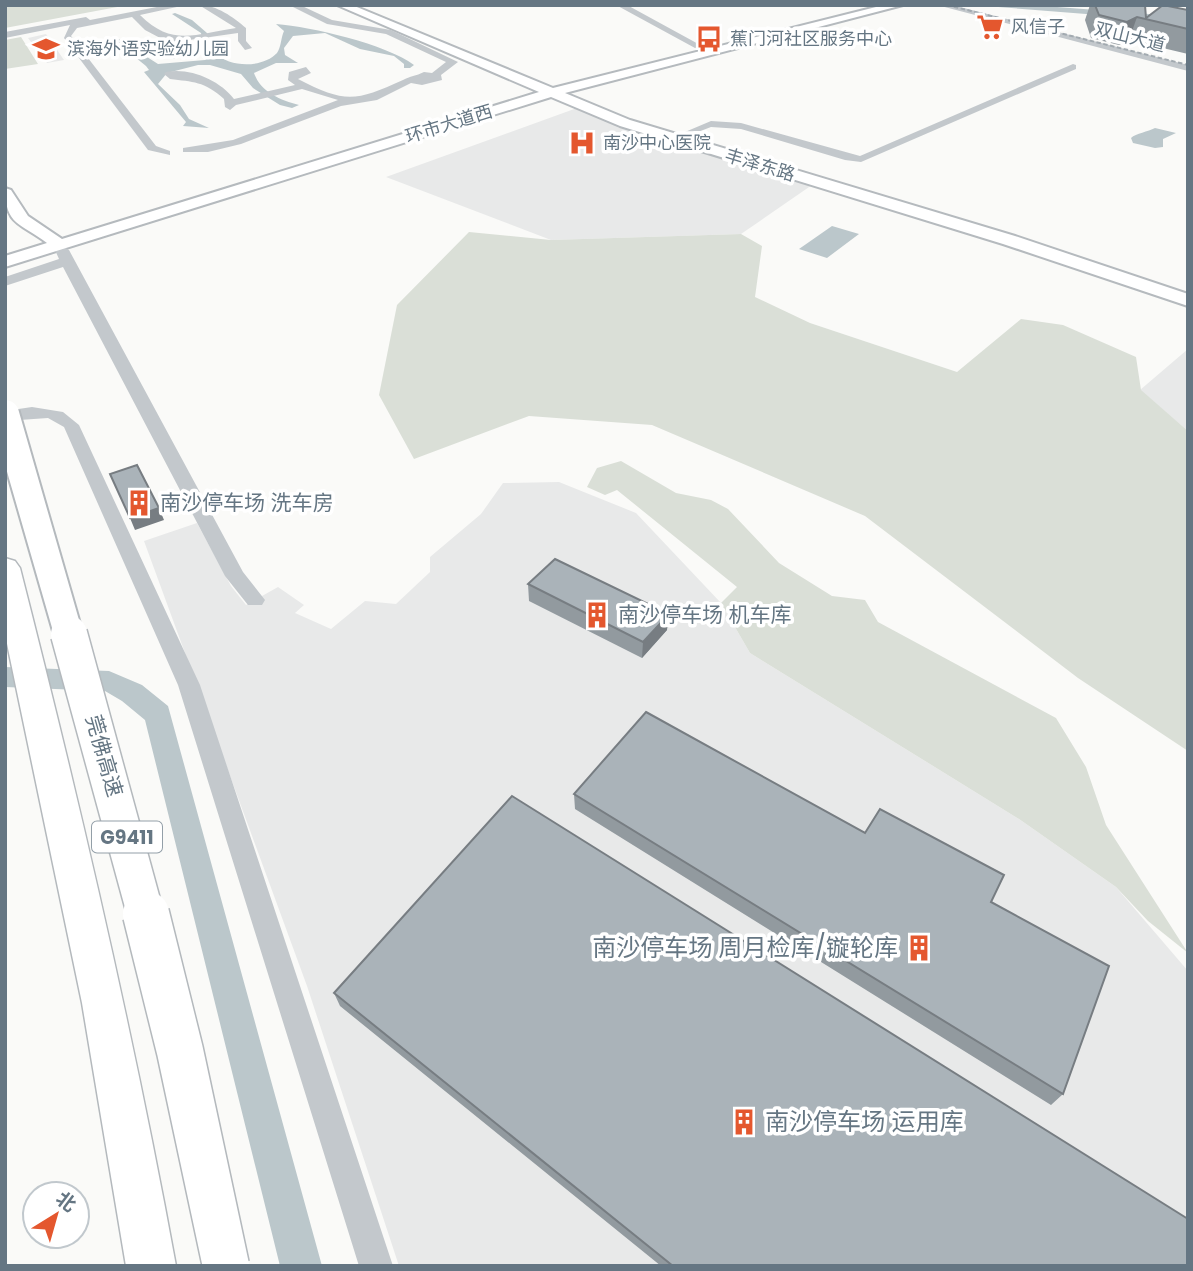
<svg xmlns="http://www.w3.org/2000/svg" width="1193" height="1271" viewBox="0 0 1193 1271" font-family="Poppins,'Noto Sans SC',sans-serif">
<style>
.built{fill:#e8e9e9}
.green{fill:#dadfd7}
.water{fill:#bbc7cb}
.lines{fill:none;stroke-linecap:round;stroke-linejoin:round}
.river{fill:#bbc7cb;fill-rule:evenodd}
.major-casing{stroke:#b5babe;stroke-width:4}
.highway-casing{stroke:#b4b9bd;stroke-width:3}
.minor{fill:#c3c8cc;fill-rule:evenodd}
.major{fill:#fff;fill-rule:evenodd}
.highway{fill:#fff;fill-rule:evenodd}
.rail{stroke:#a2aab0;stroke-width:2;stroke-dasharray:4.5 2.5;stroke-linecap:butt}
.highway-bridge-far2-casing{stroke:#b4b9bd;stroke-width:32;stroke-linecap:butt}
.highway-bridge-far1-casing{stroke:#b4b9bd;stroke-width:39;stroke-linecap:butt}
.highway-bridge-casing{stroke:#b4b9bd;stroke-width:49;stroke-linecap:butt}
.highway-bridge-far2{stroke:#fff;stroke-width:28}
.highway-bridge-far1{stroke:#fff;stroke-width:36}
.highway-bridge{stroke:#fff;stroke-width:46}
.wall{fill:#929a9f}
.shaded-wall{fill:#777d82}
.building{fill:#aab3b9;stroke:#777d82;stroke-width:2}
.labels{text-anchor:middle;stroke-width:7;stroke-linejoin:round;paint-order:stroke}
.far-poi-label{font-size:18px;fill:#657683;stroke:#fff;text-anchor:start}
.far-street-label{font-size:18px;fill:#657683;stroke:#fff}
.shield{fill:#fff;stroke:#939fa8;stroke-width:2}
.shield-label{font-size:19px;font-weight:bold;fill:#657683}
.poi-label{font-size:21px;fill:#657683;stroke:#fff;text-anchor:start}
.street-label{font-size:21px;fill:#657683;stroke:#fff}
.near-poi-label{font-size:24px;fill:#657683;stroke:#fff;text-anchor:end}
</style>
<rect width="100%" height="100%" fill="#fafaf8"/>
<path class="built" d="M46 34 64 60 47 63 28 38Z
M577 108 812 185 741 234 551 240 386 177Z
M1188 349V431L1140 390Z
M559 482 636 513 721 603 750 653 1019 819 1116 887 1188 971V1266H399L307 986 144 541 197 523 231 586 246 605 278 587 304 605 295 613 331 629 365 601 396 604 430 572V557L481 514 503 483Z"/>
<path class="green" d="M5 5H128L5 28Z
M21 37 38 64 5 69V40Z
M469 232 551 240 741 234 762 246 755 297 810 323 957 372 1021 319 1063 325 1136 357 1141 390 1188 431V751L1078 678 865 516 652 425 529 416 414 459 379 395 397 305Z
M621 461 676 493 711 500 728 509 779 563 832 596 865 600 878 622 1056 718 1086 767 1106 825 1188 953 1148 921 1116 887 1019 819 750 653 721 603 737 587 617 490 605 495 587 487 597 468Z"/>
<path class="water" d="M972 5H1031L1188 17V22Z
M175 13 192 20 207 33C210 40 208 47 215 53 230 68 263 68 277 53 281 48 281 37 284 31L276 24C312 27 386 44 414 65L410 68H404V64L394 56 360 49 325 33 293 36 284 48 285 55 298 63H276L254 73C261 93 281 100 299 105L292 108 280 105 253 88 241 74 210 65H198L167 73 158 84 180 105 189 119 209 128 183 126 186 122 144 72 149 70 146 66 114 40 119 39 158 64 205 60 211 55 204 48 201 33 172 14Z
M1155 128 1176 133 1163 139V147L1155 148 1133 143 1131 138C1136 133 1148 132 1155 128Z
M832 226 859 234 827 258 799 249Z"/>
<g class="lines">
<path class="river" d="M5 667 109 671 142 685 168 706 322 1266H280L145 720 122 701 105 691 5 687Z"/>
<g class="major-casing">
<path id="major" d="M337 5H352L553 88 884 5H903L565 93 630 120 1015 236 1188 294V306L1003 244 620 126 551 97 5 267V256L47 243C21 223 5 226 5 188L11 190 28 216 62 239 539 92Z"/>
</g>
<g class="highway-casing">
<path id="highway" d="M5 558 15 561 20 568C79 799 133 1031 176 1266H126L82 1003 5 634Z"/>
</g>
<path class="minor" d="M167 5H186L140 15C172 47 195 34 236 28L199 5C217 5 233 17 246 28V41L252 48 245 50 238 41V33L175 42 179 56 174 59 169 56 166 43 134 49V45L162 39 145 30 132 17 77 28 71 36 156 146 170 151V155L148 150 64 38 70 25 5 38V32L86 17 90 20Z
M289 5H300L332 20 391 30 458 62 441 75 442 80 422 85 411 83 377 100 341 106 241 144 208 152H183V148L233 140 338 100 302 89 236 105 230 110 225 107 224 99C204 81 193 82 170 79L164 74 166 72C189 67 220 80 234 99L295 85 288 80 289 72 306 67 311 73 298 79C346 104 356 101 403 80 410 76 416 76 424 72L432 73 446 62 386 34 327 24Z
M616 5H627L702 46 695 48Z
M937 5H952L1188 65V71Z
M1073 64 1076 65V69L861 162 845 160 741 129 711 127 690 135 685 132 711 121 741 123 860 156Z
M62 246 69 250 243 572 265 600 262 605H248L225 576 63 267 5 286V277L59 259 55 250Z
M32 407 63 412 79 425 200 685 393 1266H359L178 685 64 427 48 418 5 421V411Z"/>
<use href="#major" class="major"/>
<use href="#highway" class="highway"/>
<path class="rail" d="M947 5 1188 65"/>
<g class="highway-bridge-far2-casing">
<path id="highway-bridge-far2" d="M5 414 69 636"/>
</g>
<g class="highway-bridge-far1-casing">
<path id="highway-bridge-far1" d="M69 634 146 916"/>
</g>
<g class="highway-bridge-casing">
<path id="highway-bridge" d="M146 914 180 1051 226 1266"/>
</g>
<use href="#highway-bridge-far2" class="highway-bridge-far2"/>
<use href="#highway-bridge-far1" class="highway-bridge-far1"/>
<use href="#highway-bridge" class="highway-bridge"/>
</g>
<path class="wall" d="M1090 5H1145L1146 18 1188 10V54L1129 40 1119 45 1091 38 1085 20Z
M528 584 667 630 642 658 529 601Z
M574 794 865 833 991 902 1063 1094 1051 1105 575 809Z
M334 993 1188 1266H661L340 1006Z"/>
<path class="shaded-wall" d="M1137 17 1129 40 1119 45 1127 22Z
M159 508 164 520 135 530 130 518Z
M669 614 667 630 642 658 643 642Z"/>
<path class="building" d="M1095 5H1145L1146 18 1163 5 1188 10V29L1137 17 1127 22 1099 15Z
M137 465 159 508 130 518 110 474Z
M555 559 669 614 643 642 528 584Z
M646 712 865 833 880 809 1004 875 991 902 1109 966 1063 1094 574 794Z
M512 796 1188 1219V1266H673L334 993Z"/>
<defs>
<g id="supermarket-bare" transform="scale(2.1)"><path d="M-6-5.5h2.5l.6 2H6L4.5 2H-2.5L-4.4-4H-6ZM-1.5 3.2a1.3 1.3 0 1 0 .1 0ZM3 3.2a1.3 1.3 0 1 0 .1 0Z" fill="#e4572e" stroke="#fff" stroke-width="2.5" paint-order="stroke"/></g>
<g id="bus-bare" transform="scale(2.1)"><path d="M-5-6H5V4H4V6H2V4H-2V6H-4V4H-5ZM-3.5-4V0h7V-4ZM-3.5 1.2v1.5H-2V1.2ZM2 1.2v1.5H3.5V1.2Z" fill="#e4572e" stroke="#fff" stroke-width="2.5" paint-order="stroke"/></g>
<g id="school-bare" transform="scale(2.1)"><path d="M0-5L7-2L0 1L-7-2ZM-4 1L0 2.5L4 1V4Q0 6-4 4Z" fill="#e4572e" stroke="#fff" stroke-width="2.5" paint-order="stroke"/></g>
<g id="hospital-bare" transform="scale(2.1)"><path d="M-5-5h3v3.5h4V-5h3V5h-3V1.5h-4V5h-3Z" fill="#e4572e" stroke="#fff" stroke-width="2.5" paint-order="stroke"/></g>
<g id="building-bare" transform="scale(2.1)"><path d="M-4-6H4V6H1V3H-1V6H-4ZM-2.5-4.3h1.7v1.8h-1.7ZM.8-4.3h1.7v1.8H.8ZM-2.5-1h1.7V.8h-1.7ZM.8-1h1.7V.8H.8Z" fill="#e4572e" stroke="#fff" stroke-width="2.5" paint-order="stroke"/></g>
</defs>
<g fill-rule="evenodd">
<use href="#supermarket-bare" x="990" y="27"/>
<use href="#bus-bare" x="709" y="39"/>
<use href="#school-bare" x="46" y="49"/>
<use href="#hospital-bare" x="582" y="143"/>
<use href="#building-bare" x="139" y="503"/>
<use href="#building-bare" x="597" y="615"/>
<use href="#building-bare" x="919" y="948"/>
<use href="#building-bare" x="744" y="1122"/>
</g>
<g class="labels">
<g class="far-poi-label">
<text x="1011" y="33">风信子</text>
<text x="730" y="45">蕉门河社区服务中心</text>
<text x="67" y="55">滨海外语实验幼儿园</text>
<text x="603" y="149">南沙中心医院</text>
</g>
<g class="far-street-label">
<text transform="translate(1130 37) rotate(14)" y="6">双山大道</text>
<text transform="translate(449 124) rotate(-17)" y="6">环市大道西</text>
<text transform="translate(760 165) rotate(17)" y="6">丰泽东路</text>
</g>
<rect class="shield" x="92" y="821.5" width="70" height="31" rx="5"/>
<g class="shield-label">
<text x="127" y="844">G9411</text>
</g>
<g class="poi-label">
<text x="160" y="510">南沙停车场 洗车房</text>
<text x="618" y="622">南沙停车场 机车库</text>
</g>
<g class="street-label">
<text transform="translate(104 756) rotate(74)" y="7">莞佛高速</text>
</g>
<g class="near-poi-label">
<text x="898" y="956">南沙停车场 周月检库/镟轮库</text>
<text x="765" y="1130" text-anchor="start">南沙停车场 运用库</text>
</g>
</g>
<rect width="1193" height="1271" fill="none" stroke="#657683" stroke-width="14"/>
<g transform="translate(56 1215) rotate(37)"><circle r="33" fill="#ffffff" stroke="#c1c8cd" stroke-width="2"/>
<path d="M0-5L12 26L0 18L-12 26Z" fill="#e4572e"/>
<text y="-10" font-size="19" font-weight="bold" text-anchor="middle" fill="#657683">北</text>
</g>
</svg>
